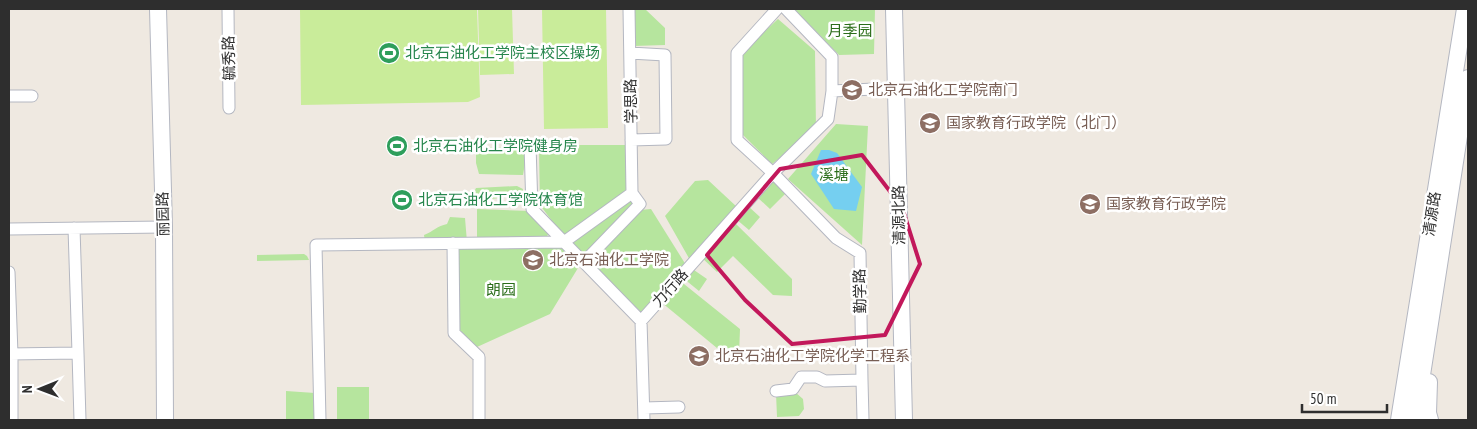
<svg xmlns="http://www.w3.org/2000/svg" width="1477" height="429" viewBox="0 0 1477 429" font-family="'PT Sans Narrow','Noto Sans SC',sans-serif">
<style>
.green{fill:#b6e59e}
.pitch{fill:#c9ec9a}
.water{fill:#75cff0}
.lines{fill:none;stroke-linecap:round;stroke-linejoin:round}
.street-casing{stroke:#b4b7c1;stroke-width:13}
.secondary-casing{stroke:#b4b7c1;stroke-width:18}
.street{stroke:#fff;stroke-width:11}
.secondary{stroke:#fff;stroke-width:16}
.marked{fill:none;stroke:#c2185b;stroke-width:4;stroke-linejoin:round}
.labels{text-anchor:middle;stroke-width:5;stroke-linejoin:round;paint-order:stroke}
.park-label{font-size:15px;fill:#2c6e1b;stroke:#fff}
.leisure-label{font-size:15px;fill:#27864d;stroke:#fff;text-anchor:start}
.street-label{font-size:15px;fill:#2e2e2e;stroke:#fff}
.education-label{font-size:15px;fill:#785e54;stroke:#fff;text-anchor:start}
</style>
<rect width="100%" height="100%" fill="#efe9e1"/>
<path class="green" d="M633 9H645L665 28V45L634 46Z
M794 9H875L874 54 839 55Z
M778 19 815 51 816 130 772 164 741 133 742 53Z
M836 124 868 126 862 245 788 179Z
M544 145H627V190L564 237 540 205 539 149Z
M476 147H525L527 151 523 175 479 174 476 163Z
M708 180 737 207 690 260 665 216 695 181Z
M773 181 785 194 770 209 757 197Z
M517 186 523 189 522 194 516 196 482 200 473 194 476 188Z
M632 193 640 204 584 262 564 242Z
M748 206 760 217 749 230 736 219Z
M477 209 530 211 549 231 547 237 477 241Z
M651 209 686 265 641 312 590 263 640 210Z
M450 217 465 218 467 242H425L424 235C434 231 437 226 447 224Z
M734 222 792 279V296L773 295 733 256 717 272 701 257Z
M562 247 578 268 550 314 477 347 460 331 457 248Z
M304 254 307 256 309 260 257 261V255Z
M691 268 707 279 699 291 683 278Z
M679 280 740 329 739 354 723 353 661 302Z
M337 387H369V420H337Z
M286 391 315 393V420H286Z
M795 392 803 399 804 409 799 416 777 417 776 393Z"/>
<path class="pitch" d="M300 9H477L480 97 468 102 301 105Z
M478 9H512L514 74 480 75Z
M542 9H606L608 128 544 129Z"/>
<path class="water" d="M821 150H829L837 153 862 187 856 211 834 209 811 174Z"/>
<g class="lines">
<g class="street-casing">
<path id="street" d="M228 9 229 108
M629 9 632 193
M777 9 737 53V140L773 173 828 119 832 91V57L786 9
M630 53 665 55 666 139 631 140
M832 91 895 88
M9 96H32
M632 193 564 242 641 321 773 173 836 238 860 253 862 380 825 381 817 377H801L793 389 776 391
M9 229 164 227
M453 243 454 333 479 357V420
M584 262 640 204 632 193
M9 272 12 354V420
M641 321 644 420
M78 353 80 420
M9 354 78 353 74 228
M862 380 863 420
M644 408 679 407
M320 420 316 245 564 242 532 209 530 145"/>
</g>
<g class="secondary-casing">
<path id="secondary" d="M158 9 164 227 165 420
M894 9 904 420
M1429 382 1428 413 1430 420
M1399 420 1465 9
M1415 420 1468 78"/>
</g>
<use href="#street" class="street"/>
<use href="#secondary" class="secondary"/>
</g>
<path class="marked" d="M862 155 902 207 920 264 885 335 792 344 745 300 707 255 780 169Z"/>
<defs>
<g id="stadium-disc" transform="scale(1.125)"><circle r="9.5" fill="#2e9e5b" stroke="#fff"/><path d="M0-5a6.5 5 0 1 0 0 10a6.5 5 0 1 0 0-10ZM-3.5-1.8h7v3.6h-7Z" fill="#fff"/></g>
<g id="university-disc" transform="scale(1.125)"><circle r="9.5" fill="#8d6e63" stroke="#fff"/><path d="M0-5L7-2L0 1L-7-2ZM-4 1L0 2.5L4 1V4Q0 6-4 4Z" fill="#fff"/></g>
</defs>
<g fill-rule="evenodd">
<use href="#stadium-disc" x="389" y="53"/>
<use href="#university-disc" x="852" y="90"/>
<use href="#university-disc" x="930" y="123"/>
<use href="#stadium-disc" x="397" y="146"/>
<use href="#stadium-disc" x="402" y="200"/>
<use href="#university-disc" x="1090" y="204"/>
<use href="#university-disc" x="533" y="260"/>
<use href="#university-disc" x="699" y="356"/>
</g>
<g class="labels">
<g class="park-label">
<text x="850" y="36">月季园</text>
<text x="834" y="180">溪塘</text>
<text x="501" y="295">朗园</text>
</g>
<g class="leisure-label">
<text x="405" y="58">北京石油化工学院主校区操场</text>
<text x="413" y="151">北京石油化工学院健身房</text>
<text x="418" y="205">北京石油化工学院体育馆</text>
</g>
<g class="street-label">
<text transform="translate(229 58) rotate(-91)" y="5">毓秀路</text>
<text transform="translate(631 101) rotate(-91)" y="5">学思路</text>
<text transform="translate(163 214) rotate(-91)" y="5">丽园路</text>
<text transform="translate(1432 214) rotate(-81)" y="5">清源路</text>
<text transform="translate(899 215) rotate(-91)" y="5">清源北路</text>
<text transform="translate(670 288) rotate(-48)" y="5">力行路</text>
<text transform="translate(860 291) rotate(-91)" y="5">勤学路</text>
</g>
<g class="education-label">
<text x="868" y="95">北京石油化工学院南门</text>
<text x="946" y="128">国家教育行政学院（北门）</text>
<text x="1106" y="209">国家教育行政学院</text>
<text x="549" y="265">北京石油化工学院</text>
<text x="715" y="361">北京石油化工学院化学工程系</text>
</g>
</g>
<rect width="1477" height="429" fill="none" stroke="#2e2e2e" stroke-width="20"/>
<g transform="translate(40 389) rotate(269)" stroke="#ffffff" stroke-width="4" paint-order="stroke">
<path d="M0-4L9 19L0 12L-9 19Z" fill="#2e2e2e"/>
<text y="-8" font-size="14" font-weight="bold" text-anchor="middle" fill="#2e2e2e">N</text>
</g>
<path d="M1302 404v8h85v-8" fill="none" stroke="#2e2e2e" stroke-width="2.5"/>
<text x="1310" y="404" font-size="15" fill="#2e2e2e" stroke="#ffffff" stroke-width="4" paint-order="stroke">50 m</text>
</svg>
